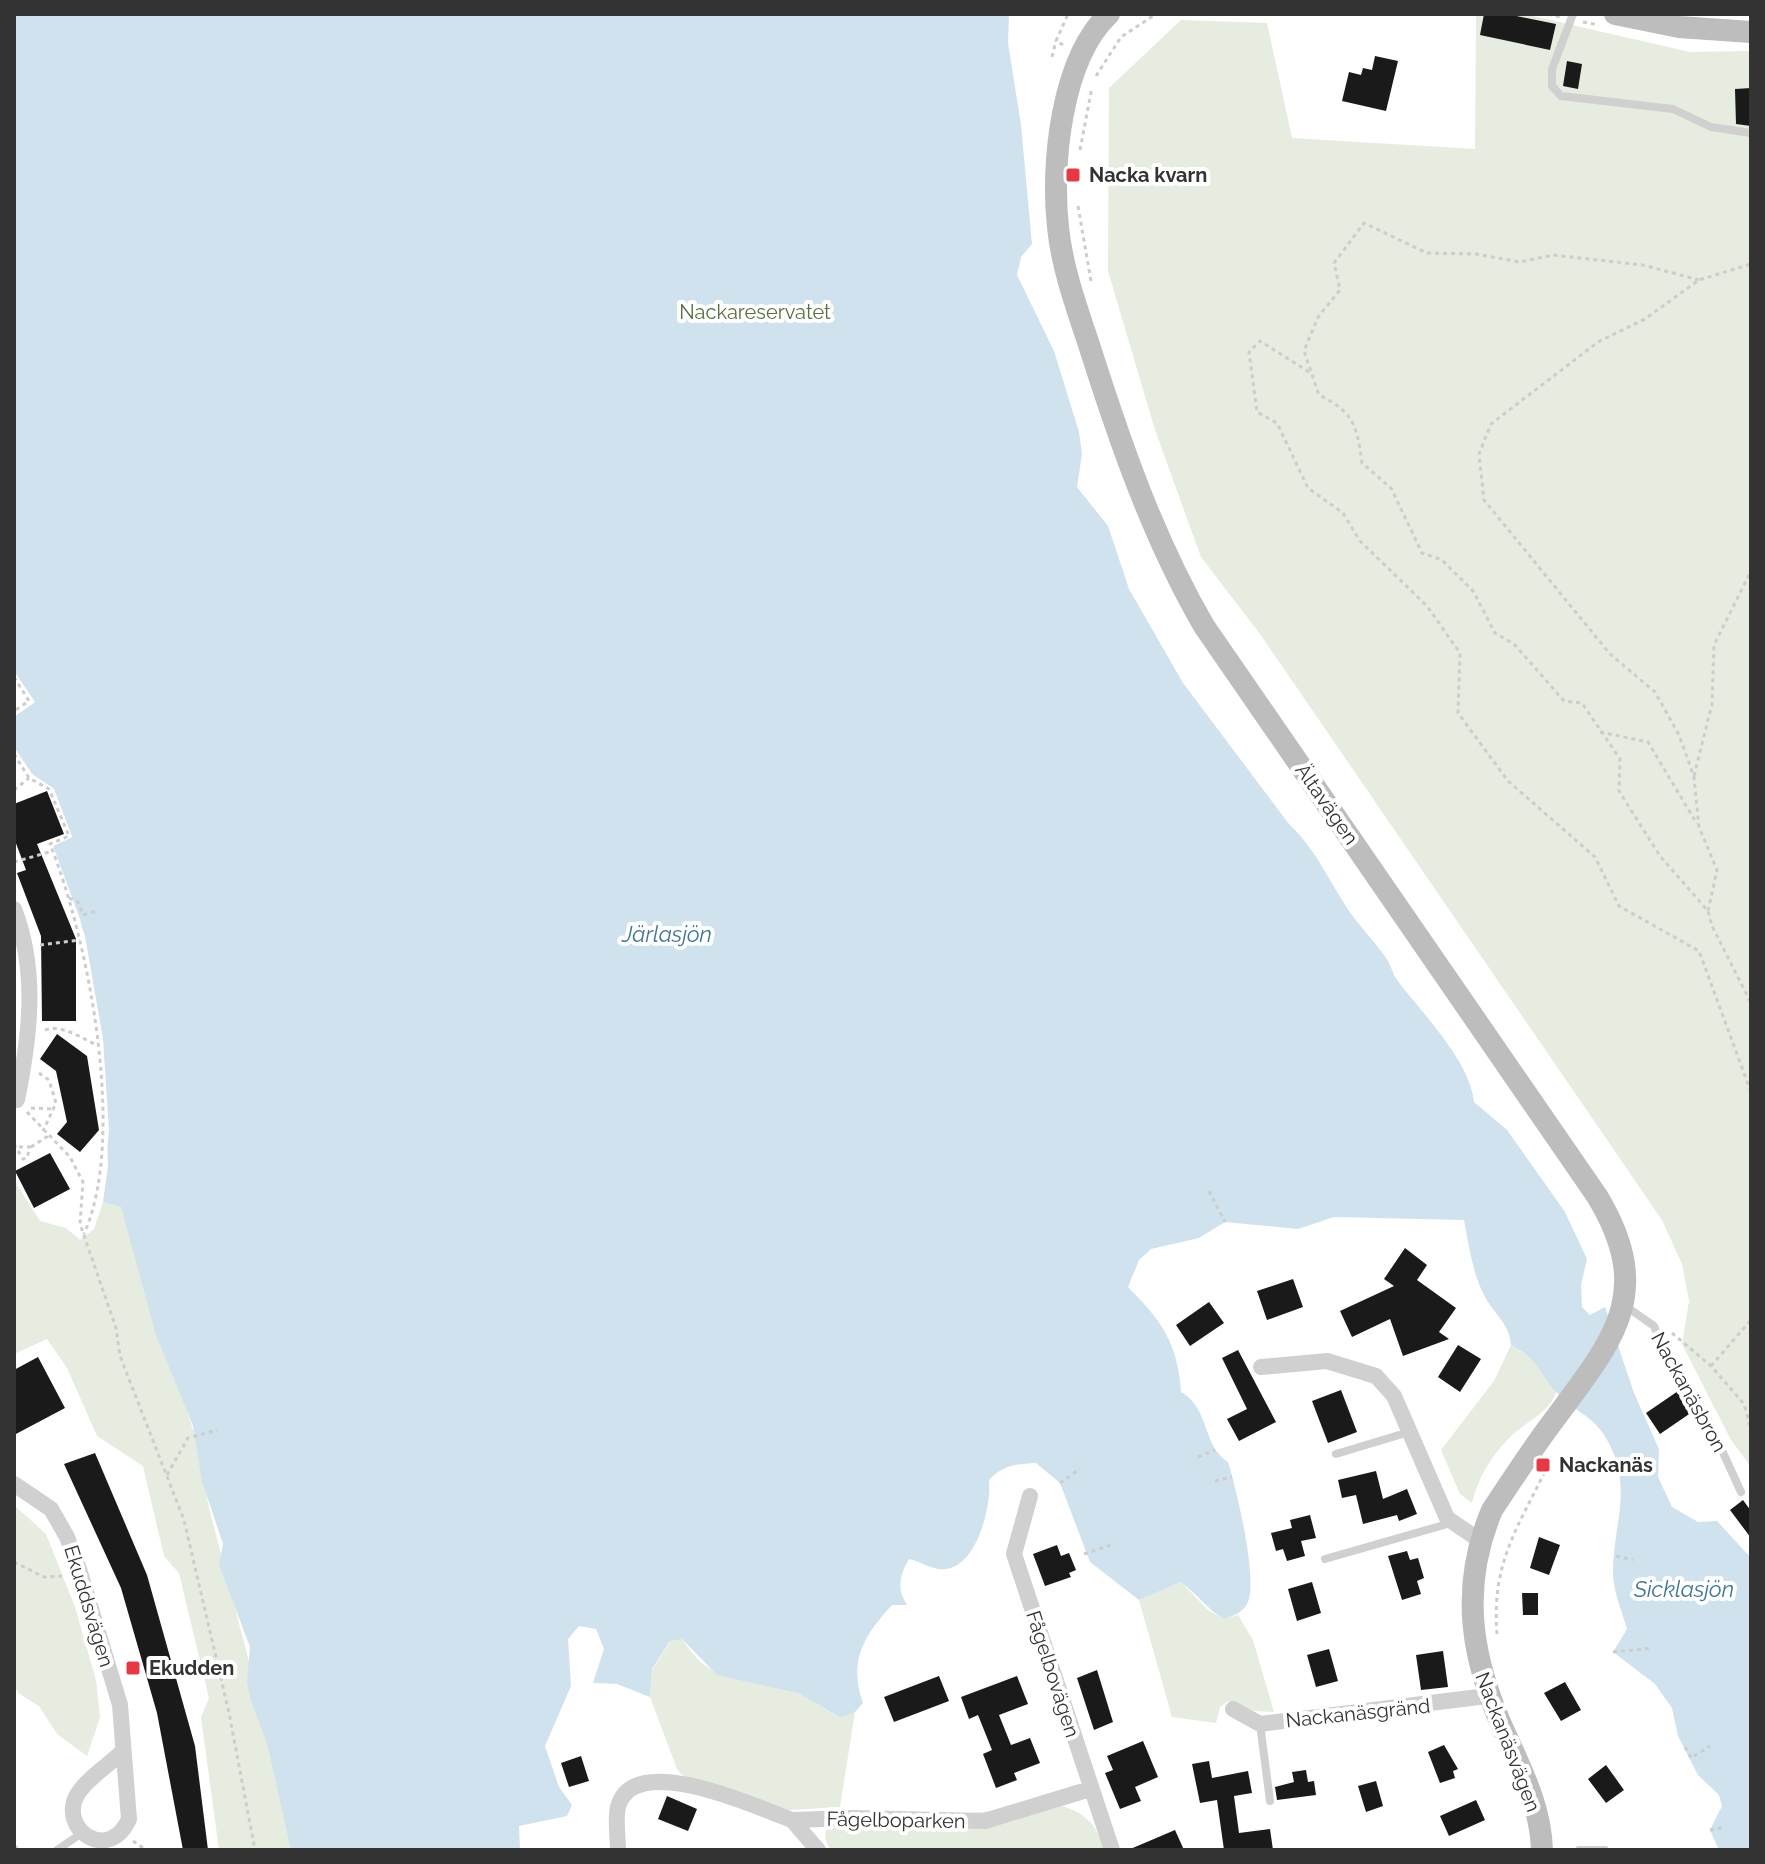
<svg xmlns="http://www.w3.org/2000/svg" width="1765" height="1864" viewBox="0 0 1765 1864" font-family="Raleway,sans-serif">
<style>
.green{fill:#e6ecdf}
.water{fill:#cfe2ee}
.pier{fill:#fff}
.building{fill:#1a1a1a}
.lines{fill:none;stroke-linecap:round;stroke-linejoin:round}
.path{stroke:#cdcdcd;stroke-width:3;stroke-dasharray:4 4;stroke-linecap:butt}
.lane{stroke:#d0d0d0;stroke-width:8}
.street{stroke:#d0d0d0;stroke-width:16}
.secondary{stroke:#bdbdbd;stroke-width:22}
.poi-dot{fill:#e63946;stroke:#fff;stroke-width:3}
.labels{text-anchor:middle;stroke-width:8;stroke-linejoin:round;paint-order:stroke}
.poi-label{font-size:20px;font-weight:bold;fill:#333;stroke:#fff;text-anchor:start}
.park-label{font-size:20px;fill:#56703f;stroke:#fff}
.street-label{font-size:20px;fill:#333;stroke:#fff}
.water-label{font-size:22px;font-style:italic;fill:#3f7597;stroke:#fff}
</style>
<rect width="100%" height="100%" fill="#fff"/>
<path class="green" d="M1476 14H1524L1690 52 1751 51V1467L1731 1440 1682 1344 1689 1301 1682 1264 1662 1220 1260 634 1201 557 1155 430 1108 271 1109 88 1181 20 1267 23 1292 138 1475 149Z
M14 1180 40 1221 66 1228 80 1240 94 1229 103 1202 121 1207 198 1445 209 1508 298 1850H219L201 1717 209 1698 179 1573 164 1556 143 1466 97 1436 67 1368 47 1339 14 1354Z
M1511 1345 1538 1363 1556 1392C1551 1412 1522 1424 1508 1439 1490 1458 1478 1478 1472 1503L1460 1494 1441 1450 1494 1381Z
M14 1505 46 1534 75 1607 96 1680 100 1717 87 1756 57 1734 39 1706 18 1693 14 1685Z
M1181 1582 1208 1610 1224 1619 1238 1615 1253 1640 1274 1712 1255 1711 1228 1701 1220 1707 1216 1723 1172 1717 1139 1600Z
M672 1639H682C716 1693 750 1672 797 1693 812 1699 826 1711 841 1718L855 1712 840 1807 789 1810 685 1778 677 1769 650 1697 652 1670Z
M1061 1806C1087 1813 1096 1825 1105 1850H831C825 1840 822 1834 830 1824Z"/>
<path class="water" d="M14 14H1009L1008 43 1021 125 1032 244 1021 257 1017 275 1054 351 1079 432 1082 454 1077 487 1108 526 1129 589 1183 683 1289 824C1317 850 1330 884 1352 915 1362 929 1376 943 1386 958 1391 964 1392 973 1397 980 1422 1013 1470 1061 1474 1102L1507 1130 1565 1212 1587 1259 1581 1285 1582 1307 1590 1315 1605 1307 1634 1393 1659 1449 1658 1477 1672 1507 1698 1522 1717 1521 1751 1558V1850H1719L1710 1830 1722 1806 1719 1795 1698 1775 1678 1736 1672 1708 1655 1684 1613 1652 1627 1629C1622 1611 1614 1594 1613 1575 1612 1524 1637 1483 1602 1432 1591 1416 1569 1407 1556 1392 1536 1369 1541 1362 1511 1345 1510 1324 1493 1313 1484 1295 1472 1272 1469 1245 1464 1220L1334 1217 1298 1229 1225 1222 1199 1238 1151 1249 1139 1260 1128 1287C1162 1321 1178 1344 1181 1392 1210 1408 1202 1446 1228 1462 1236 1487 1258 1579 1248 1602 1244 1612 1233 1616 1224 1619 1207 1609 1197 1594 1181 1582L1139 1600 1090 1562 1060 1483 1036 1463C1016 1464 1003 1465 989 1480 992 1505 976 1574 939 1569 929 1568 919 1561 909 1559 900 1575 896 1588 907 1605H892C864 1635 848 1662 863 1703L855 1712 841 1718 798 1693 717 1675 682 1639 670 1641 652 1669 650 1697 617 1684 593 1683 604 1649 596 1629 579 1626 568 1639 571 1686 545 1746 559 1787 572 1805 567 1816 519 1826 520 1850H291L267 1743 252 1704 247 1683 250 1647 219 1565 223 1544 202 1481 193 1426 156 1335 121 1207 103 1202 108 1166 103 1039 85 936 53 846 72 837 54 789 32 774 14 748V717L35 702 14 671Z"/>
<path class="pier" d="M14 747 32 774 54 789 72 837 53 846 80 919 103 1039 109 1130 102 1205 99 1201 105 1130 99 1039 76 920 49 846 67 835 51 791 29 777 14 755Z"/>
<path class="building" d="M1484 14H1507L1556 24 1550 50 1480 35Z
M1375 56 1398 61 1386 111 1342 101 1349 72 1361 75 1363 68 1372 70Z
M1567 61 1582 64 1578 89 1563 86Z
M1751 88V126L1736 124 1735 89Z
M47 791 64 834 37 844 76 939V1021H42L41 936 17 873 26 870 14 838V804Z
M57 1034 87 1056 99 1130 80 1152 57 1134 67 1122 56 1071 40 1059Z
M50 1153 70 1189 34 1208 15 1171Z
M1405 1248 1427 1265 1417 1280 1456 1308 1439 1332 1449 1339 1403 1356 1390 1319 1352 1337 1340 1311 1394 1286 1384 1279Z
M1293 1279 1303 1307 1267 1320 1257 1291Z
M1209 1302 1224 1323 1190 1346 1176 1325Z
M1458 1345 1481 1359 1460 1392 1438 1377Z
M1238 1350 1276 1422 1239 1441 1227 1419 1247 1409 1222 1358Z
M38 1357 65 1408 14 1435V1370Z
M1681 1389 1695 1410 1660 1434 1646 1413Z
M1341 1390 1357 1432 1328 1443 1312 1401Z
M95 1453 147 1575 195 1746 208 1850H183L157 1713 121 1588 64 1464Z
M1376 1471 1383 1499 1407 1489 1417 1514 1399 1521 1397 1515 1363 1524 1356 1495 1342 1498 1338 1480Z
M1743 1500 1751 1511V1538L1730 1510Z
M1310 1515 1316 1538 1301 1541 1305 1556 1287 1561 1283 1549 1276 1551 1271 1533 1292 1528 1290 1520Z
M1539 1537 1560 1545 1549 1575 1530 1568Z
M1057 1545 1061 1556 1069 1553 1076 1570 1069 1573 1071 1577 1045 1586 1033 1554Z
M1407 1551 1410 1560 1418 1558 1424 1578 1417 1581 1421 1594 1402 1600 1388 1556Z
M1312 1582 1321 1613 1297 1621 1288 1589Z
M1522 1593H1538V1615H1523Z
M1329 1649 1338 1681 1316 1687 1307 1655Z
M1443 1651 1448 1687 1421 1690 1416 1655Z
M1097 1670 1113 1722 1094 1730 1077 1678Z
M939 1676 949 1701 894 1722 884 1697Z
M1017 1676 1028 1704 999 1715 1011 1745 1030 1738 1040 1763 1014 1773 1017 1780 996 1788 983 1754 992 1750 978 1715 969 1719 961 1697Z
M1565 1682 1581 1710 1561 1721 1544 1693Z
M1143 1741 1158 1777 1135 1787 1141 1801 1120 1809 1105 1773 1113 1770 1107 1756Z
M1444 1745 1458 1769 1453 1771 1455 1778 1440 1783 1428 1752Z
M581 1756 589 1781 569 1787 561 1763Z
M1209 1761 1212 1778 1248 1771 1252 1793 1234 1796 1239 1833 1270 1829 1273 1850H1224L1217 1800 1200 1803 1192 1764Z
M1606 1765 1624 1790 1606 1803 1588 1779Z
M1306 1770 1308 1782 1314 1781 1316 1795 1277 1800 1275 1787 1294 1782 1292 1772Z
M1376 1781 1383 1806 1366 1812 1358 1786Z
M667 1796 697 1809 688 1831 658 1819Z
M1476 1800 1485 1820 1449 1836 1440 1816Z
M1175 1830 1184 1850H1128Z"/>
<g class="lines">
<path class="path" d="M1548 14 1560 17
M1583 22 1599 25
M1063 45 1056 41 1068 14
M1052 57 1056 41
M1096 76 1121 37 1156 14
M1080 150 1092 87
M1078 206 1091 281
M1699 280 1643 265 1553 255 1520 262 1476 254 1427 253 1364 223 1334 263 1340 290 1318 317 1304 351 1319 395C1354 412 1357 426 1362 463L1391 488 1422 553 1442 560 1473 591 1495 633 1514 644 1564 701 1582 703 1620 759 1619 791 1660 856 1708 911 1712 926 1751 1003
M1309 372 1260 341 1249 352 1257 412 1277 423 1308 488 1343 513 1360 541 1427 606 1460 653 1458 713 1508 781 1595 857 1619 906 1699 951 1751 1092
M14 677 29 701 14 711
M1600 732 1648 742 1697 824
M14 754 29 778 49 789 69 836 50 844C89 941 127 1138 84 1234
M1694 776 1712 704 1714 645 1751 571
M14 790 29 778
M14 862 53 851
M69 898 78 902 83 915 96 911
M1708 911 1717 870 1699 827 1694 777 1679 735 1655 692 1610 654 1484 500 1479 454 1491 424 1598 342 1645 319 1699 280 1751 264
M40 945 80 940
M45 1030C62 1024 81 1038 97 1045
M39 1073 49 1080 56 1103 43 1131
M31 1108 55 1109
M27 1112 70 1157 83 1182 80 1224 116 1328 120 1356 184 1520 229 1713 255 1850
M14 1144 23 1159 27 1158 30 1147H16
M31 1147 48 1136
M1209 1191 1225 1222
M1672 1333 1711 1366 1744 1404 1751 1429
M1711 1366 1751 1320
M1198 1457 1215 1450
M167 1475 188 1438 217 1430
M1215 1481 1232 1477
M1060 1483 1080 1469
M1084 1554 1114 1544
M1616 1556 1633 1560
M14 1562 44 1577 62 1576
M1497 1634C1491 1562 1519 1526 1548 1465
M1613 1652 1653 1648
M1685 1747 1691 1758 1710 1746
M1710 1830 1725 1827
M133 1841 146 1850
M14 1846 23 1850"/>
<path class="lane" d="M1573 14 1552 69V86L1561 96 1673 109 1711 127 1751 133
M1624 1305 1654 1326 1666 1355 1704 1411 1741 1492
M1336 1454 1409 1432
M1325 1559 1451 1523
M1260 1724 1270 1801
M57 1850 82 1833
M1579 1850H1605"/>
<path class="street" d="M14 909C38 971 30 1036 17 1100L14 1099
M1261 1367 1327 1361 1376 1376 1394 1396 1447 1518 1479 1540
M14 1484 51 1509 67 1537 79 1569 120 1705 129 1819C109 1864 58 1829 77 1795 86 1779 109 1765 122 1752
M1030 1496 1014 1554 1112 1850
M1233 1709 1260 1724 1487 1696
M618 1850C618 1837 615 1819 618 1807 633 1749 758 1808 792 1820
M818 1850 792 1820 854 1818 985 1821 1090 1789"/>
<path class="secondary" d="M1109 14C1061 59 1051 165 1058 227 1062 269 1078 311 1091 351 1121 445 1154 540 1204 626L1597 1196C1656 1294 1613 1340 1554 1420 1532 1449 1512 1480 1492 1510 1458 1591 1472 1663 1508 1740 1524 1775 1541 1810 1542 1850
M1615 14 1679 27 1751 32"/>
</g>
<g class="poi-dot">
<rect x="1065" y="167" width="16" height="16" rx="4"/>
<rect x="1535" y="1457" width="16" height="16" rx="4"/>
<rect x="125" y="1660" width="16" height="16" rx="4"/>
</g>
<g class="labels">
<g class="poi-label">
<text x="1089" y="182">Nacka kvarn</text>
<text x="1559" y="1472">Nackanäs</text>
<text x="149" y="1675">Ekudden</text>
</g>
<g class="park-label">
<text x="755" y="319">Nackareservatet</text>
</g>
<g class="street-label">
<text transform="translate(1327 804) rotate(55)" y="7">Ältavägen</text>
<text transform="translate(1689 1392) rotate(61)" y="7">Nackanäsbron</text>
<text transform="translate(89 1606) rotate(73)" y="7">Ekuddsvägen</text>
<text transform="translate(1053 1674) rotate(72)" y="7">Fågelbovägen</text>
<text transform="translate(1358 1713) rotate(-6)" y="7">Nackanäsgränd</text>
<text transform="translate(1508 1742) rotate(69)" y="7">Nackanäsvägen</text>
<text transform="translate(896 1820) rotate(1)" y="7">Fågelboparken</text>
</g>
<g class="water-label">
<text x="667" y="942">Järlasjön</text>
<text x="1684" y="1597">Sicklasjön</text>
</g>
</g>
<rect width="1765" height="1864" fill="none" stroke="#333333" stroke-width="32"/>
</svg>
